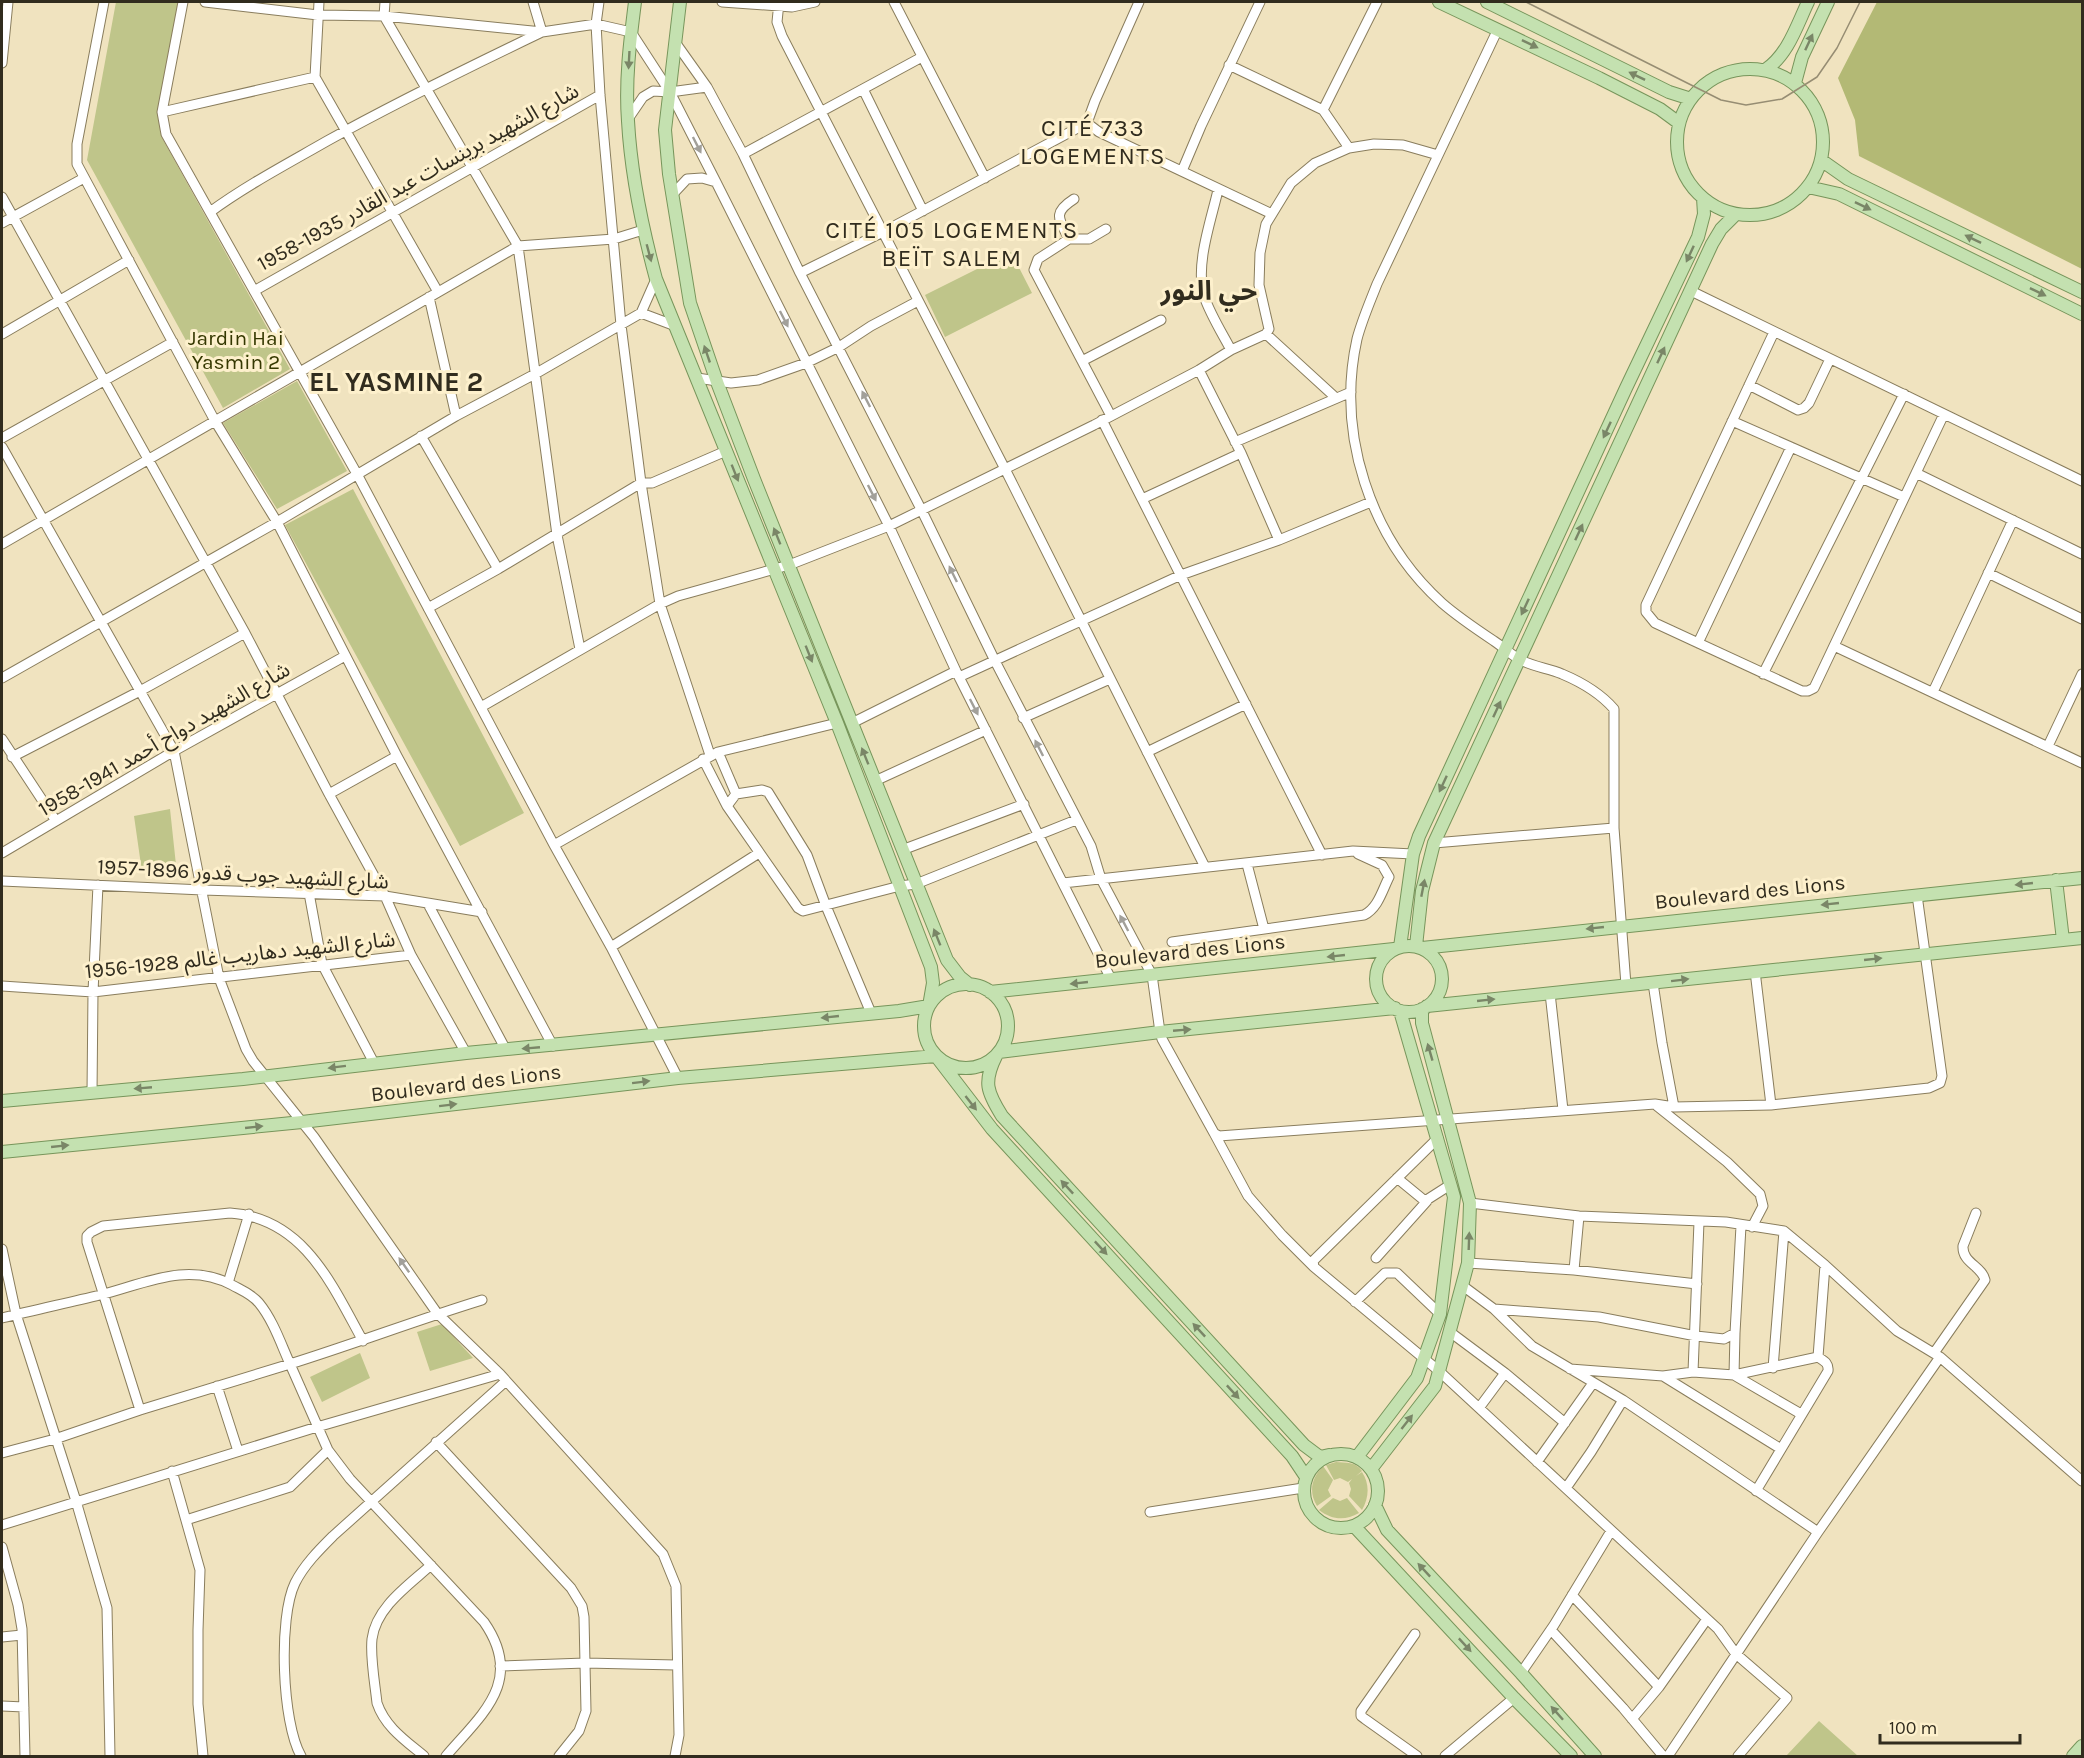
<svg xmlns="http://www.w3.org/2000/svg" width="2084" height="1758" viewBox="0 0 2084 1758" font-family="Karla,'Noto Sans Arabic',sans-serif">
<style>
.green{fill:#bfc58a}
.forest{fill:#b3b975}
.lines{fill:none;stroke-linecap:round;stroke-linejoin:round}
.minor-casing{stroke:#897d5d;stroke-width:11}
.major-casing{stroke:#77955b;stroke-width:14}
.minor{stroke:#fff;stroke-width:9}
.major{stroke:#c4e1b0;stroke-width:12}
.tram{stroke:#968d73;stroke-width:1.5}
.oneway{fill:#7a8667}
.oneway2{fill:#a2a09a}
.labels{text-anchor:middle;stroke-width:6;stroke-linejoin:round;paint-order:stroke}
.street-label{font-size:21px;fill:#312c1e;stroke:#fdf0cc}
.park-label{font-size:21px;fill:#353801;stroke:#fdf0cc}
.quarter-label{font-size:24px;letter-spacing:1.5px;fill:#312c1e;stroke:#fdf0cc}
.district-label{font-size:27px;font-weight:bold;fill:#312c1e;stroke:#fdf0cc}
</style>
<rect width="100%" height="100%" fill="#f0e3bf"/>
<path class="green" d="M116 2H187L161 136 290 369 223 408 87 160Z
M1011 252 1032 293 945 337 925 295Z
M297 381 347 471 277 509 223 423Z
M353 489 524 813 460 846 285 525Z
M170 809 176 865 142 872 134 816Z
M442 1324 473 1358 430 1371 417 1332Z
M360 1353 370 1378 322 1402 310 1377Z
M1336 1462C1346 1463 1355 1461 1362 1471L1356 1476 1362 1472C1370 1484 1369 1498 1362 1510L1349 1496 1351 1489 1349 1483 1352 1479 1348 1482 1340 1478 1334 1480 1326 1465Z
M1323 1466 1333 1480 1328 1490 1331 1496 1317 1506C1308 1491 1312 1478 1323 1466Z
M1333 1498 1340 1501 1347 1498 1359 1513C1345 1521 1332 1520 1319 1510Z
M1819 1721 1858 1756H1786Z"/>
<path class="forest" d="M1877 2H2082V269L1859 156 1855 120 1838 78Z"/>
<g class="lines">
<g class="minor-casing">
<path id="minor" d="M104 2 77 144V164L215 421 277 522 397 756 553 1046
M183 2 162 112 166 134 357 474 554 845 611 947 678 1078
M205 2 318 15 384 16 542 32 596 24 631 32 670 92 716 182 889 526 956 671 1111 979
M319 2 315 77 438 292
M385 2 384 16 518 246 557 535 580 649
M599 2 596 24 600 95 621 325 641 483 660 604 710 755
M722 2 792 7 815 2
M779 2 777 22 782 36 1005 469 1205 867
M894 2 985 178
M1498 29 1377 284C1370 302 1362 320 1357 339 1336 434 1370 538 1442 603 1458 617 1476 629 1494 641 1502 646 1510 654 1519 659 1532 667 1549 668 1562 674 1581 682 1601 694 1614 709V828L1626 985
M675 42 707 87 743 154 800 273 922 511 995 661 1091 846 1101 879 1152 975 1160 1032 1162 1039 1214 1133 1219 1136 1655 1104 1674 1107 1771 1105 1929 1088 1940 1083 1942 1076 1917 895
M2 63 8 2
M1229 65 1323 110 1349 148
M863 89 923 211
M1323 110 1377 2
M162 112 315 77
M628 119 643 97 653 91 670 92 707 87
M1087 123 1099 132 1272 214
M743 154 922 57
M1182 171 1201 126 1260 2
M1218 190C1211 221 1195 264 1204 296 1210 314 1222 333 1231 350
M672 195 687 179 702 178 716 182
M2 197 245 633 329 794 385 896 411 955 466 1053
M1074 199C1052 213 1059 219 1069 239L1038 259 1034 270 1111 416
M210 212C247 185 287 164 327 141 397 102 469 67 542 32L533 2
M2 223 84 178
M1069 239H1089L1106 229
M800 273 883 232 1087 123 1095 101 1139 2
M656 279 641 313 673 325
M254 291 600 95
M1691 291 2082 481
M429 297 456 416
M1774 332 1646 605V612L1655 623 1802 691H1808L1814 688 1944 414
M2 334 129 260
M1266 334 1336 398
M1082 361 1161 320
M1199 370 1241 453 1279 540
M697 378 731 383 758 380 806 363 839 347 871 326 918 301
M1749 385 1798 410 1804 408 1809 403 1830 359
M1102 420 1322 855
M1732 421 1904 497
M421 436 498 569
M2 438 173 342
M1235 442 1351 392
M2 447 174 751 219 978 246 1049 253 1061 314 1137 437 1313 500 1374 663 1554 676 1586 679 1735 675 1756
M1916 473 2082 554
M1142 499 1241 453
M2 544 518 246 614 239 643 230
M1988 573 2082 619
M428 608 498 569 641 483H652L726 451
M1698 643 1791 447
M1834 646 2082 763
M1763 674 1904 394
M959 677 1181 575 1279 540 1371 502
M2 678 277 522 456 416 535 374 641 313
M1933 692 2013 520
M481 707 660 604 678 596 789 565 889 526 1094 425 1199 370 1231 350 1266 334 1269 329 1259 285 1260 253 1266 224 1291 183 1315 163 1349 148 1374 144 1403 145 1438 155
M1023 718 1110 679
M852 723 956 671
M2 739 56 821
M2048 746 2082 674
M718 752 837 723
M1147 752 1246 704
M12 757 140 691 245 633
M703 759 727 806
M875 781 986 730
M329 794 397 756
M736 794 727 806 798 908 803 911 900 886 916 884 1076 820
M1434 843 1614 828
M554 845 718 752 736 794 762 790 768 792 807 855 826 906 871 1013
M902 850 1024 804
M2 853 174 751 345 656
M1247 864 1264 929
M2 881 203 890 385 896 482 912
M1063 883 1353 851 1413 854
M309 893 322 964 374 1063
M428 904 506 1050
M1172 942 1364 915C1378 908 1382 891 1389 877L1382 865 1358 854
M611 947 759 853
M1755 971 1771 1105
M1653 983 1662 1043 1674 1107
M2 986 93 992 411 955
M1550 993 1563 1110
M92 1093 93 992 98 885
M1657 1106 1727 1162 1760 1194 1763 1206 1752 1227
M1214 1133 1248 1196 1282 1235 1314 1267
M1438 1138 1313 1261 1314 1267 1439 1371 1718 1629 1736 1654 1787 1698 1738 1756
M1397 1178 1425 1201 1450 1185
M1470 1203 1579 1216 1726 1222 1784 1231 1825 1265 1897 1331 1940 1357 2082 1481
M2 1249 16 1314 76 1501 107 1608 110 1756
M1376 1258 1427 1201
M1468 1263 1574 1270 1697 1284
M1574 1270 1579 1216
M228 1283 249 1214
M1463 1286 1494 1309 1532 1346 1623 1400 1818 1532
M1355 1302 1385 1273H1397L1440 1314
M1494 1309 1599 1317 1696 1336 1724 1339 1735 1333 1741 1226
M2 1318C34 1310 67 1303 100 1295 144 1284 187 1261 232 1285 241 1290 252 1294 259 1303 273 1320 281 1344 290 1364 354 1344 417 1320 482 1300
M1450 1332 1505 1373 1565 1423
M1735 1333 1734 1375 1801 1414
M1934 1353 1985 1280C1982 1266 1962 1263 1963 1246L1976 1213
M1818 1357 1825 1265
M1773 1368 1784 1231
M1570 1369 1663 1376 1693 1372 1734 1375 1818 1357C1824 1361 1829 1363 1828 1371L1756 1491
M1693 1372 1699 1222
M1663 1376 1781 1449
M217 1386 238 1451
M1479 1408 1505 1373
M140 1410 87 1242V1236L91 1232 103 1226 230 1213C304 1218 332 1285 363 1341
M436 1442 571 1588 582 1606 584 1617 586 1711 579 1731 559 1756
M2 1453 55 1439 140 1410 290 1364 328 1450 350 1479 484 1622C525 1681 482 1714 446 1756
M1537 1462 1593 1383
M172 1471 200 1570 198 1630V1704L203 1756
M1566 1488 1591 1452 1623 1400
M1150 1512 1303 1488
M186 1520 290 1487 328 1450
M2 1525 317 1427 500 1374
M2 1547 18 1605 22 1629 25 1756
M1572 1595 1659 1687
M1551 1630 1623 1708 1663 1756
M1415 1634 1361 1711V1716L1365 1719 1417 1756
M2 1637 22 1635
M500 1666 585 1663 676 1665
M1521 1673 1554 1625 1611 1531
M2 1706 24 1707
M1632 1719 1659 1687 1707 1619
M301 1756C282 1723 278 1618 295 1583 304 1565 319 1550 333 1536L506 1381
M424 1756C406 1741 385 1727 377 1703 375 1684 370 1657 372 1639 376 1607 409 1585 431 1565
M1445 1756 1514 1698
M1668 1756 1818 1532 1940 1357"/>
</g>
<g class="major-casing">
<path id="major" d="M680 2 665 130 669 174 690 303 717 382 754 479 947 960 960 977 970 985
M1439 2 1599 78 1660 109 1679 123
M1487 2 1669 92 1691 99
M1677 142a73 73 0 1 1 146 0a73 73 0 1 1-146 0Z
M1765 70C1788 55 1797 25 1808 2
M1795 83 1802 57 1828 2
M1821 160 1848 179 2082 292
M1808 187 1839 194 2082 314
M2056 880 2063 940
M1416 946 1422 891 1434 843 1712 244 1721 229 1736 214
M1376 979a33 33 0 1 1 66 0a33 33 0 1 1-66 0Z
M1400 947 1413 854 1419 836 1626 388 1698 237 1704 214 1703 198
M1422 948 2082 878
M924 1026a42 42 0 1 1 84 0a42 42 0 1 1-84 0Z
M990 992 1394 949
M1427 1006 2082 938
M999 1052 1160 1032 1395 1008
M996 1056C983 1082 987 1092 1002 1116L1304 1445 1320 1457 1329 1455
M2 1101 243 1079 466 1053 899 1011 929 1006 933 983 931 967 837 723 656 279C642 227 631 175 628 121 625 81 630 41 635 2
M2 1152 302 1122 678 1078 936 1056 992 1129 1292 1456 1306 1477
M1304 1491a37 37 0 1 1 74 0a37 37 0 1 1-74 0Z
M1357 1457 1417 1378 1440 1314 1454 1197 1400 1011
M1371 1469 1435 1386 1468 1263 1470 1203 1422 1023V1009
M1375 1505 1387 1530 1521 1673 1595 1756
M1354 1526 1514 1698 1571 1756
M2073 1756 2082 1746"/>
</g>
<use href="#minor" class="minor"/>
<use href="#major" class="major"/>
<path class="tram" d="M1526 2 1721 100 1746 105 1782 99 1817 77 1837 48 1860 2"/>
</g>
<defs><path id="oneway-solid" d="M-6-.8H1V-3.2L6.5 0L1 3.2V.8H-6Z" transform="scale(1.5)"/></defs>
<g class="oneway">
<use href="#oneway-solid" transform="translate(1809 42) rotate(-65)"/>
<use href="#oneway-solid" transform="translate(1530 44) rotate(26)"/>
<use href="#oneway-solid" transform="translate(629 60) rotate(93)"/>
<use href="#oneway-solid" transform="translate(1637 76) rotate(-154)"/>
<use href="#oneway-solid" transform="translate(1863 206) rotate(26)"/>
<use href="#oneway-solid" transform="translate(1973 239) rotate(-154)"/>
<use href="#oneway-solid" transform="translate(649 253) rotate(75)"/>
<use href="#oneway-solid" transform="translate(1690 254) rotate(115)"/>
<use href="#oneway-solid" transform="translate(2038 292) rotate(26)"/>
<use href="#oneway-solid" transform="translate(707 354) rotate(-109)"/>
<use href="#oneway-solid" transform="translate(1661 355) rotate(-65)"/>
<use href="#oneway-solid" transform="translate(1607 430) rotate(115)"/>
<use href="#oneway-solid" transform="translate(735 473) rotate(68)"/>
<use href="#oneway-solid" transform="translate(1579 532) rotate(-65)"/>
<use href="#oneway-solid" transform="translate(777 536) rotate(-112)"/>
<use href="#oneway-solid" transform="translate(1525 607) rotate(115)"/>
<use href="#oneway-solid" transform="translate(809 654) rotate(68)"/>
<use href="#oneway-solid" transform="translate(1497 709) rotate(-65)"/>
<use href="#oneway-solid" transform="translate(865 756) rotate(-112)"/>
<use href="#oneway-solid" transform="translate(1443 784) rotate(115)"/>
<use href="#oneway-solid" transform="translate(2024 884) rotate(174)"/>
<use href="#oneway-solid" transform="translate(1423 888) rotate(-79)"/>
<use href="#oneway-solid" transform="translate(1830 904) rotate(174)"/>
<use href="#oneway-solid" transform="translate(1595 928) rotate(174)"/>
<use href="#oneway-solid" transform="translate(937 937) rotate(-112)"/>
<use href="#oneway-solid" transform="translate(1336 956) rotate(174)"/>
<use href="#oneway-solid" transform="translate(1873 959) rotate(-6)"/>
<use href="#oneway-solid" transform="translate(1680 980) rotate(-7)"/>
<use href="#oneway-solid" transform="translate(1079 983) rotate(174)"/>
<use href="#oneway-solid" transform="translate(1486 1000) rotate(-6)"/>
<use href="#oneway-solid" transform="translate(830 1017) rotate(174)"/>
<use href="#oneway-solid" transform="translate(1182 1030) rotate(-5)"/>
<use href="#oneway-solid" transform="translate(531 1048) rotate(175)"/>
<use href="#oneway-solid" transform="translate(1430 1052) rotate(-106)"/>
<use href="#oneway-solid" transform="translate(337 1067) rotate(173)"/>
<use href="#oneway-solid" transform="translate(641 1082) rotate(-7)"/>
<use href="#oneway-solid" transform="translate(143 1088) rotate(175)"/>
<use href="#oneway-solid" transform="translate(971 1103) rotate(52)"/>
<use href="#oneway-solid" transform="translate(448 1105) rotate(-7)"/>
<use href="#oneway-solid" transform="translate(254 1127) rotate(-6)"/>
<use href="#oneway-solid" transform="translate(60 1146) rotate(-6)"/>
<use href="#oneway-solid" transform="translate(1067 1187) rotate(-133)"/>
<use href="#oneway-solid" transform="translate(1469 1241) rotate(-88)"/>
<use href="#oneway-solid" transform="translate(1101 1248) rotate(47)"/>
<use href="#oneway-solid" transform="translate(1199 1330) rotate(-133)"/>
<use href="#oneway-solid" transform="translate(1233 1392) rotate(47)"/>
<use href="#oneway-solid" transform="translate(1407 1422) rotate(-52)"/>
<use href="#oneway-solid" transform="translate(1424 1570) rotate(-133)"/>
<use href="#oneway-solid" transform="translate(1465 1645) rotate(47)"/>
<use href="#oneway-solid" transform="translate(1557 1713) rotate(-132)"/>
</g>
<g class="oneway2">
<use href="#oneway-solid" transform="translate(697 145) rotate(63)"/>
<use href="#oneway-solid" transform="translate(784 319) rotate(63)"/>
<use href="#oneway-solid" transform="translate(866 399) rotate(-117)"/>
<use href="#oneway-solid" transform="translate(872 493) rotate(63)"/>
<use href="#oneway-solid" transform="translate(953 574) rotate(-116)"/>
<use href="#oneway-solid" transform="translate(974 707) rotate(63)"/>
<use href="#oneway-solid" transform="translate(1039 748) rotate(-117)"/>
<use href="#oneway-solid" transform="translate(1124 923) rotate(-118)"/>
<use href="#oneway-solid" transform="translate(404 1265) rotate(-125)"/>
</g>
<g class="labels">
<g class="street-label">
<text transform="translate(418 177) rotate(-29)" y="7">شارع الشهيد برينسات عبد القادر 1935-1958</text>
<text transform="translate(164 739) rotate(-30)" y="7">شارع الشهيد دواح أحمد 1941-1958</text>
<text transform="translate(243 874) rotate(3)" y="7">شارع الشهيد جوب قدور 1896-1957</text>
<text transform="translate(1750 892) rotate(-6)" y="7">Boulevard des Lions</text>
<text transform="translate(1190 951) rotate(-6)" y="7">Boulevard des Lions</text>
<text transform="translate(240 955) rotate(-6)" y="7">شارع الشهيد دهاريب غالم 1928-1956</text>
<text transform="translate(466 1083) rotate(-7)" y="7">Boulevard des Lions</text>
</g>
<g class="park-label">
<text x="236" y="345">Jardin Hai<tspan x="236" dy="24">Yasmin 2</tspan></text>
</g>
<g class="quarter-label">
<text x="1093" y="136">CITÉ 733<tspan x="1093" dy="28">LOGEMENTS</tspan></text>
<text x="952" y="238">CITÉ 105 LOGEMENTS<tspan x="952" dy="28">BEÏT SALEM</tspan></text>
</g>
<g class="district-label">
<text x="1209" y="300">حي النور</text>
<text x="396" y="391">EL YASMINE 2</text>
</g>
</g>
<rect width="2084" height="1758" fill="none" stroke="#312c1e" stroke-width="6"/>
<path d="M1880 1734v9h140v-9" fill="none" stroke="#312c1e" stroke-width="3"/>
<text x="1889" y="1734" font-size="18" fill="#312c1e" stroke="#fdf0cc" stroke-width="4.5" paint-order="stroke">100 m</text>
</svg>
